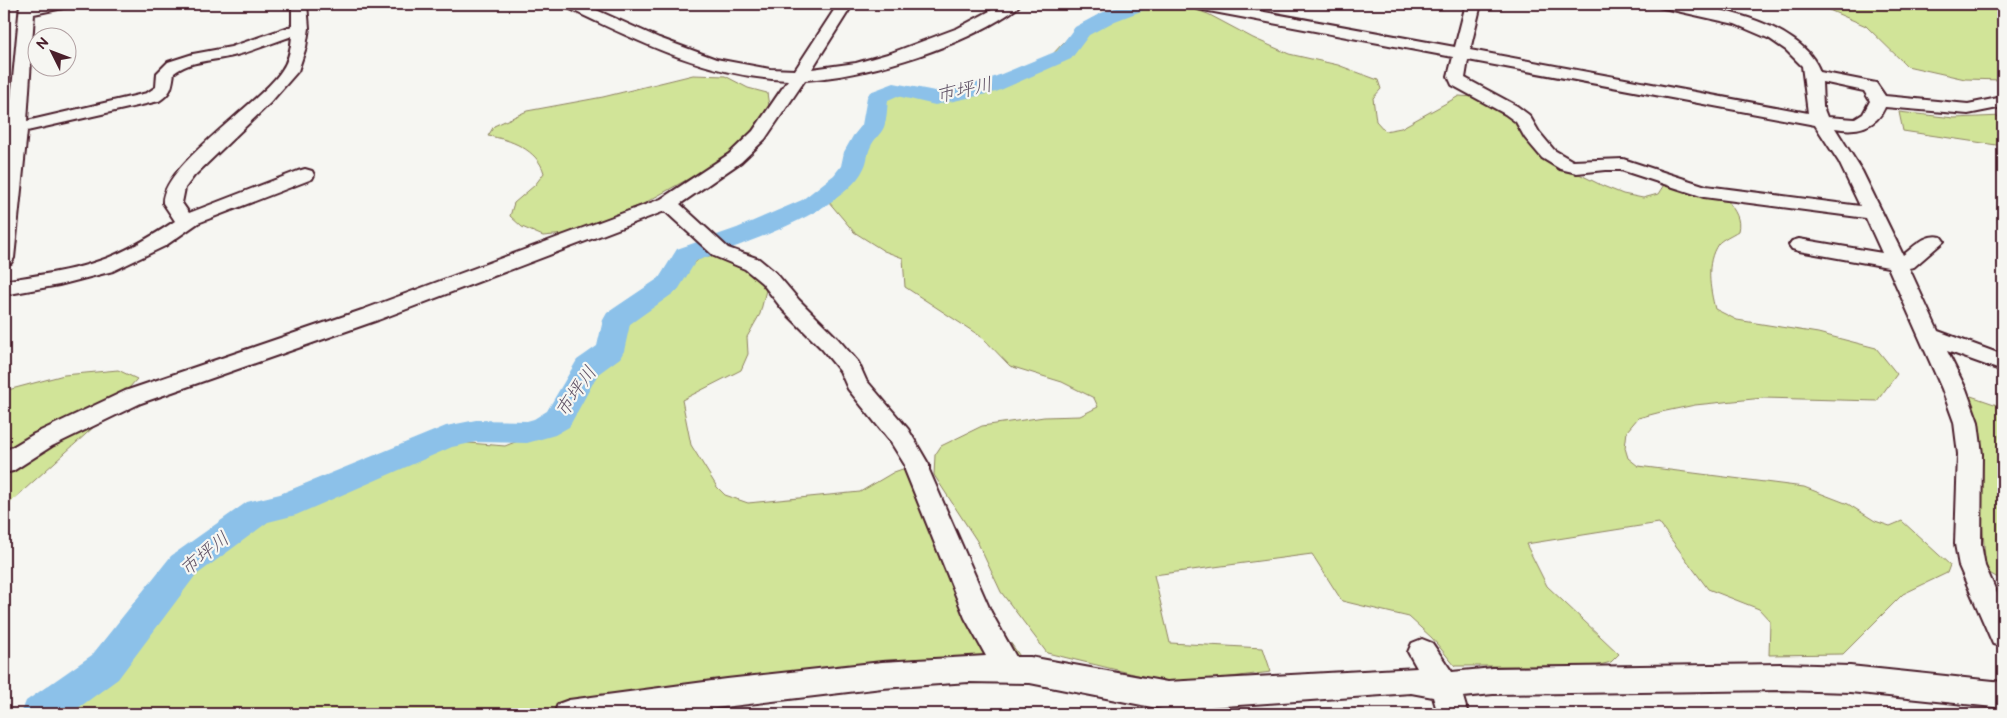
<svg xmlns="http://www.w3.org/2000/svg" width="2007" height="718" viewBox="0 0 2007 718" font-family="'Balsamiq Sans','Klee One',sans-serif">
<style>
.green{fill:#d1e498;stroke:#8e8262}
.lines{fill:none;stroke-linecap:round;stroke-linejoin:round}
.river{fill:#8cc1e9;fill-rule:evenodd}
.minor-casing{stroke:#4a1f2b;stroke-width:4}
.minor{fill:#f6f6f2;fill-rule:evenodd}
.labels{text-anchor:middle;stroke-width:4.5;stroke-linejoin:round;paint-order:stroke}
.water-label{font-size:19px;font-style:italic;fill:#5e5064;stroke:#f6f6f2}
</style>
<rect width="100%" height="100%" fill="#f6f6f2"/>
<filter id="ink" filterUnits="userSpaceOnUse"><feTurbulence type="fractalNoise" baseFrequency=".02" numOctaves="2"/><feDisplacementMap in="SourceGraphic" scale="10" xChannelSelector="R" yChannelSelector="G"/><feConvolveMatrix kernelMatrix="1 2 1 2 8 2 1 2 1" color-interpolation-filters="sRGB"/></filter>
<g filter="url(#ink)">
<path class="green" d="M1127 4 1183 5 1208 14 1253 38 1289 54 1338 65 1378 80 1381 89 1373 98 1376 121 1385 131 1401 128 1459 96 1476 97 1514 116 1551 160 1603 186 1623 194 1643 198 1658 194 1665 183 1728 201C1735 211 1741 219 1738 231 1732 235 1722 239 1718 244 1705 263 1710 289 1715 309L1737 320 1818 333 1876 348 1897 374 1877 401 1763 398 1695 405 1661 412 1638 418 1627 431 1625 448 1628 458 1638 466 1804 487 1848 504 1875 521 1890 526 1902 521 1950 565 1947 573 1903 594 1843 654 1769 655 1770 621 1759 609 1708 589 1659 523 1526 544 1547 586 1619 654 1611 662 1596 666H1455L1432 638 1409 617 1342 601 1312 554 1154 575 1170 643 1263 648 1271 672 1175 684 1047 653 1001 592 977 541 934 475 935 455 941 446 982 426 1044 417 1080 416 1098 407 1094 398 1062 382 1010 366 983 338 905 287 903 258 884 251 854 232 828 201V195L847 174 861 140 878 122 888 97 903 92 942 96 1009 78 1051 56 1078 27 1100 15Z
M1818 4H2003V80L1965 79 1907 66 1866 26 1820 6Z
M693 75 725 76 748 88 767 93 769 106 735 153 641 205 566 234 543 236 522 227 510 216 514 203 535 185 544 173C538 150 510 139 488 136L494 126 527 111 603 97Z
M1899 112 1954 118 2003 116V146L1903 131Z
M719 253H750L760 263 768 282 760 314 747 337 748 354 741 370 682 400 691 445 717 487 725 495 748 503 860 492 894 472 914 465 937 540 1027 666 580 706 533 714H176L177 712 76 708 203 556 293 503 337 487 432 445 457 442 505 446 571 420 591 376 618 345 629 313 670 284 699 259Z
M118 370 137 379 96 425 4 508V391L64 375Z
M1968 395 2003 407V581L1986 571 1976 439Z"/>
<g class="lines">
<path class="river" d="M1125 4H1152L1149 8 1115 21 1089 35 1071 59 996 92 935 105 897 96 888 100C887 108 887 119 884 127 881 134 874 139 871 146 867 153 868 161 864 168 844 212 740 245 696 261L678 290 630 324 624 351 620 358 598 374 569 427 555 435 527 443 476 442 452 447 296 515 268 522 195 576 118 679 70 714H21L26 701 92 655 171 556 247 502 280 494 446 426 476 420 527 421 534 419 547 411 577 360 597 346 603 320 607 313 659 278 677 249 737 228 802 200 834 175 841 166 844 152 853 136 862 125 867 97 870 92 894 83 935 91 982 82 1057 51 1075 27 1101 13Z"/>
<g class="minor-casing">
<path id="minor" d="M20 4H71L68 7 34 14 27 121 147 93 156 87 157 73 168 62 193 54 231 47 292 26V4H307L309 28 306 47 298 71 270 103 194 176 185 188 182 203 189 213 298 171 305 169 312 171 314 175 312 179 198 223 165 246 113 271 59 285 4 295V281C35 275 69 272 99 261 126 252 151 237 175 221L163 203C161 166 261 103 282 70 289 60 291 48 292 36 272 43 253 51 233 56 213 61 191 60 174 73 172 86 172 93 159 101L27 131 14 258 11 263 4 264V174Z
M563 4H583L659 38 716 59 770 69 795 70 838 4H853L812 69 856 63 891 53 958 28 1003 4H1020C1016 11 1006 15 999 20 947 51 866 76 805 80L765 139 741 162 680 204 728 248 759 259 776 273 799 300 838 339 858 362 866 380 908 429 929 465V470L991 612 1016 657H1030L1167 682 1417 668 1408 652 1412 643 1422 639 1432 643 1452 672 1493 668 1781 664 1850 666 2003 682V708L1850 692 1781 690 1493 694 1463 697 1468 714H1438L1433 697 1411 693 1167 710 1030 683 969 682 882 688 665 714H554L558 704 569 700 727 679 882 662 986 656 965 618 905 470V465L890 441 848 389 840 371 822 349 783 310 762 283 745 269 714 256 665 211 378 320 141 403 52 446 13 471 4 473V452L34 434 125 391 362 310 661 199 729 154 753 131 788 80C708 77 637 41 566 7Z
M915 4H938L935 7H918Z
M1190 4H1221L1455 47 1466 4H1481L1470 50 1808 113 1802 66 1786 50 1770 39 1735 24 1659 7 1656 4C1703 1 1803 22 1820 72L1876 83 1885 96 1968 104 2003 97V107L1968 114 1885 107C1876 128 1856 132 1835 128L1862 171 1903 255C1915 246 1926 233 1941 237L1944 241 1914 267 1909 268 1938 331 2003 355V371L1947 351 1966 389 1978 422 1982 454 1981 544 1985 566 2003 607V647L1993 644 1959 566 1955 544 1958 454 1954 422 1942 389 1888 267 1799 251 1792 249 1789 245 1792 241 1799 239 1882 253 1866 218 1704 197 1621 170H1606L1577 173 1560 169 1542 158 1525 138 1516 122 1505 114 1452 85 1448 76 1453 57 1198 9 1193 7ZM1468 60 1815 125 1839 162 1860 206 1706 186 1623 159 1573 161 1554 150 1539 132 1529 115 1517 106 1465 78ZM1822 82 1864 91 1870 101 1863 114 1855 119 1827 117 1823 107Z"/>
</g>
<use href="#minor" class="minor"/>
</g>
</g>
<g class="labels">
<g class="water-label">
<text transform="translate(964 89) rotate(-12)" y="7">市坪川</text>
<text transform="translate(575 391) rotate(-55)" y="7">市坪川</text>
<text transform="translate(204 553) rotate(-39)" y="7">市坪川</text>
</g>
</g>
<rect width="2007" height="718" fill="none" stroke="#f6f6f2" stroke-width="20"/>
<rect x="10" y="10" width="1987" height="698" fill="none" stroke="#4a1f2b" stroke-width="2" filter="url(#ink)"/>
<g transform="translate(52 52) rotate(312)"><circle r="24" fill="#f6f6f2" stroke="#b1a0a2"/>
<path d="M0-4L9 19L0 12L-9 19Z" fill="#4a1f2b"/>
<text y="-8" font-size="14" font-weight="bold" text-anchor="middle" fill="#4a1f2b">N</text>
</g>
</svg>
